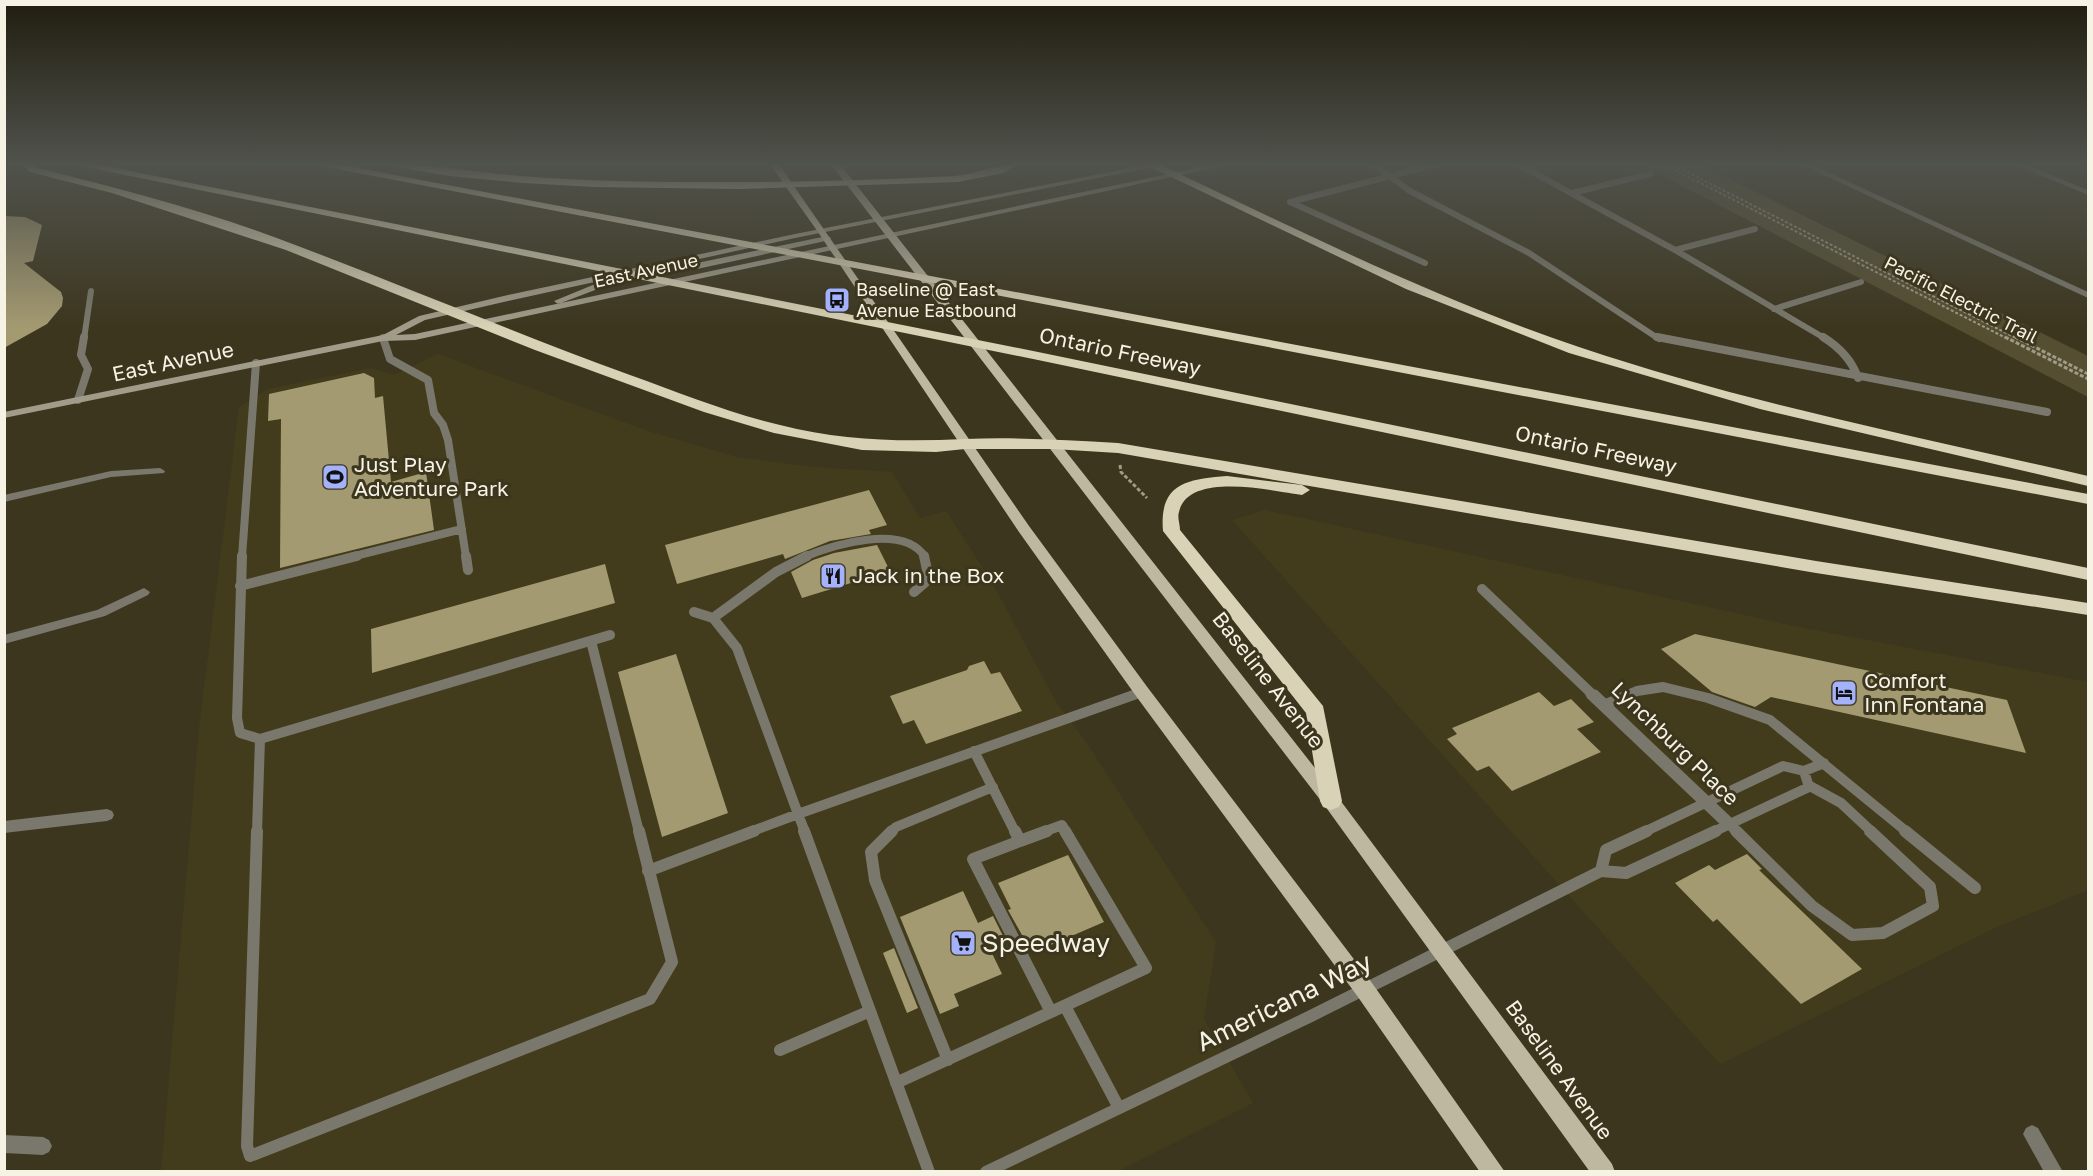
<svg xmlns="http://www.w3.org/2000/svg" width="2093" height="1176" viewBox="0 0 2093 1176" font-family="'Golos Text',sans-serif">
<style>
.built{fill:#433c1c}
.green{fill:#554e30}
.building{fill:#a49a71}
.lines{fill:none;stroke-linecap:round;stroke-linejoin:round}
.path-far1{stroke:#a09b88;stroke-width:2;stroke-dasharray:3 2;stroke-linecap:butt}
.path{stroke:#a09b88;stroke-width:3;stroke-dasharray:4 2;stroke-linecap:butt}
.lane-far3{stroke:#7a786c;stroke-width:6}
.lane-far2{stroke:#7a786c;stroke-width:8}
.lane-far1{stroke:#7a786c;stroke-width:10}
.lane{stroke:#7a786c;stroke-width:12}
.street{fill:#7a786c;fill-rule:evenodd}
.secondary{fill:#a19c8a;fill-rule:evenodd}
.primary{fill:#beb8a1;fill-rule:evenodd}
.highway{fill:#d9d2b6;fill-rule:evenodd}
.labels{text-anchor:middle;stroke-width:6;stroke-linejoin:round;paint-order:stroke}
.far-street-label{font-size:18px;fill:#f6f2e4;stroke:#3c361e}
.far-poi-label{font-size:18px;fill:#f6f2e4;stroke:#3c361e;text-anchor:start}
.street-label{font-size:21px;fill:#f6f2e4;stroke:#3c361e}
.poi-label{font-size:21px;fill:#f6f2e4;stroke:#3c361e;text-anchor:start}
.near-poi-label{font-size:26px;fill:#f6f2e4;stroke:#3c361e;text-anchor:start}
.near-street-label{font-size:26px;fill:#f6f2e4;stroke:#3c361e}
</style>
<rect width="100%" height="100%" fill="#3c361e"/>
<path class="built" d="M438 354 645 430 737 457 813 467 892 472 920 518 946 511 993 584 1056 702 1086 742 1216 942 1204 1019 1253 1103 1118 1171 161 1172 199 729 239 407 268 389 371 368 394 375Z
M1265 510 1799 627 2088 682V890L1999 926 1720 1064 1232 520Z"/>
<path class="green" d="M1638 163H1697L2088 356V397Z"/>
<path class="building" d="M4 216 25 217 42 225 33 261 24 263 61 292 63 298 62 306 47 324 4 348Z
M364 373 374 378 375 398 383 396 391 482 426 472 434 530 280 568 281 419 268 421 269 394Z
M869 490 887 525 869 530 871 534 830 541 785 559 783 554 677 584 665 545Z
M877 545 890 571 802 598 791 572 813 560 834 553Z
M605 564 615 603 372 673 371 629Z
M1695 634 2007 700 2026 753 1771 697 1755 707 1712 692 1661 649Z
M676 654 728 813 662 837 618 672Z
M984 661 991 674 1000 672 1022 711 926 744 914 720 903 724 890 696 967 670 969 666Z
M1539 692 1554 706 1571 699 1594 722 1577 729 1601 752 1512 791 1489 766 1477 771 1447 739 1457 734 1452 728Z
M1747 854 1762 869 1759 870 1862 969 1801 1004 1717 919 1713 922 1675 883 1709 865 1715 870Z
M1068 855 1104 922 1032 953 1008 910 1011 909 998 883Z
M963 891 978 923 993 916 1004 938 988 945 1002 974 954 994 959 1006 940 1014 900 917Z
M894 948 918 1008 907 1013 883 953Z"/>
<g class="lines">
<path class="path-far1" d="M1661 163 2008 339
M1669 163 2018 339"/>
<path class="path" d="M2005 337 2088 379
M2015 337 2088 374
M1120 465 1121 472 1147 498"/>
<path class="lane-far3" d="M1372 163 1410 191 1529 253 1659 339
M1516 163 1675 250 1826 339
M1572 193 1650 174
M1290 202 1441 163
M1290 202 1425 263
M1675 250 1755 229
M1774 309 1861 282
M84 339 91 291"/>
<path class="lane-far2" d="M1657 337 2047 412
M1823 337C1839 347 1852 360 1858 378
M383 338 390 359 428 380 434 413 443 425 448 440 466 557
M78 400 88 369 81 355 84 337
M242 557 256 363
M351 557 462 529
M804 557C833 545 903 523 925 557"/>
<path class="lane-far1" d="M242 556 237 718 240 733 260 739 610 635
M466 556 468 570
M240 586 357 556
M1482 589 1592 694
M914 592 929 579 924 556
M694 612 713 618 737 648 798 814 750 832
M713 618 776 572 807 556
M591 641 639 832
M1603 705 1637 691 1663 687 1708 698 1770 720 1907 832
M974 751 1015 832
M1808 785 1841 803 1872 832
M1729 824 1737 832
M257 832 260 739
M805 832 798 814 1142 692
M891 832 896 827 993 787
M1043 832 1062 825 1066 832
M1644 832 1783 766 1804 771 1824 763
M1713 832 1809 787 1804 771"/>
<path class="lane" d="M257 831 247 1146 250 1156 650 999 672 962 639 831
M804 831 929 1172
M892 831 871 852 875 880 948 1060
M1736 831 1812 906 1852 935 1883 933 1933 906 1930 887 1870 831
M1905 831 1975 888
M1020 841 1047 831
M648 871 754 831
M1601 871 1606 850 1647 831
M1065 1006 1119 1108
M1051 1012 1146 968 1065 831
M780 1050 870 1011
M896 1083 1051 1012 973 859 1020 841 1015 831
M986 1172 1311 1016 1601 871 1626 873 1716 831"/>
<path class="street" d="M1798 163H1808L2088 292V298Z
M2011 163H2022L2088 190V195Z
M160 468 165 471 164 473 111 477 4 502V495L111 471Z
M144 588 150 592 148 595 105 616 4 644V635L97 610Z
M1592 689 1597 690 1734 820 1736 824 1734 828 1729 830 1724 828 1587 698 1585 694 1587 690Z
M107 809 112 811 114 815 112 819 107 821 4 833V821Z
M2032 1125 2038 1128 2063 1172H2044L2023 1134 2026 1128Z
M4 1135 43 1137 49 1140 52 1146 49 1152 43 1155 4 1153Z"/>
<path class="secondary" d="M1156 163H1173L795 238 508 301 425 320 396 335 415 334 1220 163H1236L415 340 383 341 4 418V412L383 335 419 316 508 295 795 234Z
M827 236 831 238 830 240 697 269 693 266 697 263Z
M600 282 603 283V287L561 303 558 304 554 301Z"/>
<path class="primary" d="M769 163H778L1029 526 1148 688 1372 983 1505 1172H1480L1358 997 1136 696 1019 532 818 232Z
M830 163H839L1337 796 1612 1164 1615 1172H1590L1325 806Z"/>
<path class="highway" d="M21 163H33L38 168C125 190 214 213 298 246 409 288 518 334 630 375 680 393 729 413 780 425 842 441 903 442 965 439 1016 437 1067 440 1118 443L1816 561 2088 603V615L1816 573 1118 453 1053 449H965L936 452 862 450 774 433 704 412 535 350 286 250 112 193 30 172Z
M66 163H90L1038 352 2088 568V580L1038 360Z
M306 163H331L2088 494V504Z
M373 163C423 163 472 172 522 176 593 182 665 182 736 182 809 182 882 180 955 176 978 174 999 163 1021 163L1003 173 958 182 740 189 595 187 523 183 450 176Z
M840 163 834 167 828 164V163Z
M1142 163H1157C1295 229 1434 298 1579 347 1746 403 1918 437 2088 476V486L1760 409 1569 353 1406 289Z
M1227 476 1302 485 1310 490 1302 495C1273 491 1188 471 1179 512 1177 517 1180 524 1180 530L1323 706 1342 801 1339 807 1331 810 1323 807 1320 801 1306 713 1163 531C1159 484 1186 479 1227 476Z"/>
</g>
<linearGradient id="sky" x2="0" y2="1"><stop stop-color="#211e10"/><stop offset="0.5" stop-color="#50524c"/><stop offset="1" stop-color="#50524c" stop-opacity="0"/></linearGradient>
<rect width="2093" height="328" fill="url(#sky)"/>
<defs>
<g id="bus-square" transform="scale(1.35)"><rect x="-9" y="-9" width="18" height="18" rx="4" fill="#a4b2fc" stroke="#3c361e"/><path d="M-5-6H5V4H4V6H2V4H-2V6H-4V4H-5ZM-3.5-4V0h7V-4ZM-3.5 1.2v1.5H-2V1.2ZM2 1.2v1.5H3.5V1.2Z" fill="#111"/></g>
<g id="stadium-square" transform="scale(1.35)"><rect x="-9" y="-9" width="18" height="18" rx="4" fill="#a4b2fc" stroke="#3c361e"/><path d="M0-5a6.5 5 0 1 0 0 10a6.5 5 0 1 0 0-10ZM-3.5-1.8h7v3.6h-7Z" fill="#111"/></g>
<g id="restaurant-square" transform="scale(1.35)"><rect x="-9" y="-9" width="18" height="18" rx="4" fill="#a4b2fc" stroke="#3c361e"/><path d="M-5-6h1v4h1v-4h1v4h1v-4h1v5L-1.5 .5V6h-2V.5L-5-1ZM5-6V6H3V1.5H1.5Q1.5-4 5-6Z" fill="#111"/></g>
<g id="hotel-square" transform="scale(1.35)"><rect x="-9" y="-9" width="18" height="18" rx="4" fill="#a4b2fc" stroke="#3c361e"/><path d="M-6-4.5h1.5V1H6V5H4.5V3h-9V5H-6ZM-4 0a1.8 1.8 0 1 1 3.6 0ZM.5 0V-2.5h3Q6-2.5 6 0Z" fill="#111"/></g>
<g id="supermarket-square" transform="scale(1.35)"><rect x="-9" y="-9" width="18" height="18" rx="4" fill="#a4b2fc" stroke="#3c361e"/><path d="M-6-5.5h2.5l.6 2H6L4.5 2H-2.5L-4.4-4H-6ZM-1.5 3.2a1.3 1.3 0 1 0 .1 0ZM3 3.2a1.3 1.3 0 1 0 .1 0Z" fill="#111"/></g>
</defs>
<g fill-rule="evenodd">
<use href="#bus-square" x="837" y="300"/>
<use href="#stadium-square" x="335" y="477"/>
<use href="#restaurant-square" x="833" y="576"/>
<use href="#hotel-square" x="1844" y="693"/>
<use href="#supermarket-square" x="963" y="943"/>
</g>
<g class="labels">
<g class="far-street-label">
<text transform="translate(646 271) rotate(-12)" y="6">East Avenue</text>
<text transform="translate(1961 300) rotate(27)" y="6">Pacific Electric Trail</text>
</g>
<g class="far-poi-label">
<text x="856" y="296">Baseline @ East<tspan x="856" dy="21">Avenue Eastbound</tspan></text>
</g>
<g class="street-label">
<text transform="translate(1120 352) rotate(12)" y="7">Ontario Freeway</text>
<text transform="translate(173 362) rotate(-12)" y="7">East Avenue</text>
<text transform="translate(1596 450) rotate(12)" y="7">Ontario Freeway</text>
<text transform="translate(1268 680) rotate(52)" y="7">Baseline Avenue</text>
<text transform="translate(1675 744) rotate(44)" y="7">Lynchburg Place</text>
<text transform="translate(1559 1070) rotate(54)" y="7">Baseline Avenue</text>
</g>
<g class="poi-label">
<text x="354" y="472">Just Play<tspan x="354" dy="24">Adventure Park</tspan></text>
<text x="852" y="583">Jack in the Box</text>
<text x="1864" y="688">Comfort<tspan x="1864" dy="24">Inn Fontana</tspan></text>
</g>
<g class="near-poi-label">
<text x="982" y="952">Speedway</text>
</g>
<g class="near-street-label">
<text transform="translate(1284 1002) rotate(-26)" y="9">Americana Way</text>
</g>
</g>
<rect width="2093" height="1176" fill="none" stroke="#f6f2e4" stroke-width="12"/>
</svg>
